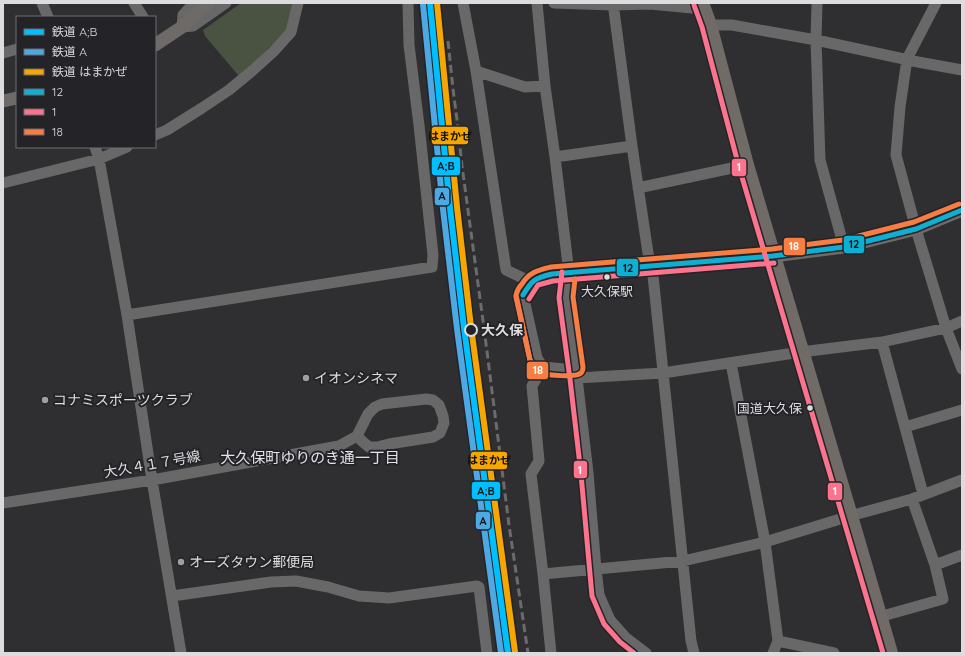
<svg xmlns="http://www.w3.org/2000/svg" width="965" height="656" viewBox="0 0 965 656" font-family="Quicksand,'Noto Sans JP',sans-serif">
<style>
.green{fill:#4a5241}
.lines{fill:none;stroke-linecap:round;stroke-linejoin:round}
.minor{stroke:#686869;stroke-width:11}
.major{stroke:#6d6a68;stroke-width:13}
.highway{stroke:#716b68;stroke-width:16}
.rail{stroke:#6b6b6d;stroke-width:3;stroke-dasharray:8 4;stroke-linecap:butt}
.bus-1-casing{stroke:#242428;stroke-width:8}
.bus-2-casing{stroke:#242428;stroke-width:8}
.bus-3-casing{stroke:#242428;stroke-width:8}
.bus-1{stroke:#0dafd3;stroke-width:5}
.bus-2{stroke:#fc738d;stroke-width:5}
.bus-3{stroke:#f77d43;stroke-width:5}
.rail-1-casing{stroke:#242428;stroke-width:9}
.rail-2-casing{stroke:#242428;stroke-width:9}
.rail-3-casing{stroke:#242428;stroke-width:9}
.rail-1{stroke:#00bfff;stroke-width:6}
.rail-2{stroke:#4da9e4;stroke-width:6}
.rail-3{stroke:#f7a600;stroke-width:6}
.bus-dot{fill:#dcdbde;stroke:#242428;stroke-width:1.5}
.stop-dot{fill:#242428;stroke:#dcdbde;stroke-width:2}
.poi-dot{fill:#9f9fa1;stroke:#242428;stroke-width:1.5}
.labels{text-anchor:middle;stroke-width:4;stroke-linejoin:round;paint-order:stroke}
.bus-label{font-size:13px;fill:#dcdbde;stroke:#242428}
.stop-label{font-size:14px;font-weight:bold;fill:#dcdbde;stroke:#242428;text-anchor:start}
.poi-label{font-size:14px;fill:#dcdbde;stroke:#242428;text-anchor:start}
.street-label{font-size:14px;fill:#dcdbde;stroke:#242428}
.neighbourhood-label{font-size:15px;fill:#e2e2e8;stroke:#242428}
.line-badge{stroke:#242428;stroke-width:1.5}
.badge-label{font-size:11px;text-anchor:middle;font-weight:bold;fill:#fff}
.pale-badge-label{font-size:11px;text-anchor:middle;font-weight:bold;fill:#111}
</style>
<rect width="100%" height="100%" fill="#2f2f31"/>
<path class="green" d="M241 3H294L288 28 262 55 242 74 238 75 205 36 203 30Z"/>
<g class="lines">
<path class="minor" d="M42 3 48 17
M134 3 143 17
M194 3 183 15 182 27 193 26 226 3
M463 3 476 71 506 270 531 282
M537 3 545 86 555 157 569 273 566 297 577 378 588 473 596 569 599 595 610 620 625 637 646 653
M554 3 613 5 650 4 702 9
M613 3 632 146 648 253 652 266 691 641 694 653
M817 3 816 40 820 160 844 247
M936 3 907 59 900 107 896 155 916 229 946 328 962 369
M709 25H732L816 40 918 62 962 70
M3 53 17 49
M476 71 525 87 545 86
M155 135 167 130 202 108 229 90 252 71 273 52 291 32 298 3
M95 147 99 159 127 315 152 480 181 653
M555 157 632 146
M3 183 99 159 127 147
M638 188 746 165
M523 295 537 358 543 367
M127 315 432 267 433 255 419 125 409 45 408 3
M882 342 923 494
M731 363 765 542 778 641 773 653
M543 367 532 386 539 461 531 474 543 574 551 653
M543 367 564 369 576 368
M577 378 663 373 801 352 882 342 946 328 962 321
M426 399 433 400 439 405 443 416 444 423 440 433 433 437 389 444 377 447H369L363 442 357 436 368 414 375 407 382 404Z
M905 427 962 410
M912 499 935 565 962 555
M3 503 152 480 339 446 357 436
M543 574 683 561 765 542 850 516 912 499 962 480
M172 596 271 582 296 581 328 587 359 596 389 598 477 586 479 587 487 653
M879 617 943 599 935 565
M778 641 834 653"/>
<path class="major" d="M155 45 182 27 208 3
M3 101 17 98
M523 295C533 278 533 278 552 274L773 256 844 247 916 229 962 210"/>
<path class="highway" d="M701 3 709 25 746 165 850 516 890 653"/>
<path class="rail" d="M448 41 453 89 457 120 462 166 484 328 509 525 528 653"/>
<g class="bus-1-casing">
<path id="bus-1" d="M523 295C532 280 535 278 552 274L773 256 844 247 916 229 962 210"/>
</g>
<g class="bus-2-casing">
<path id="bus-2" d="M694 5 702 27 739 167 883 653
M562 272 559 298 570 379 581 474 592 596 604 624 620 642 634 653
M516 297 530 360 537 371
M529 299 538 285 553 281 774 263"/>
</g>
<g class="bus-3-casing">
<path id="bus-3" d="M575 279 573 297 583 367C583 370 583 371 581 373 575 378 548 375 540 373L538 371 530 360 516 295C517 291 519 287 522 284 529 272 539 270 551 267L772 249 843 240 914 222 959 204"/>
</g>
<use href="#bus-1" class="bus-1"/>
<use href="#bus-2" class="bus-2"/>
<use href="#bus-3" class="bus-3"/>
<g class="rail-1-casing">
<path id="rail-1" d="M430 3 450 208 464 328 508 653"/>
</g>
<g class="rail-2-casing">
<path id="rail-2" d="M423 4 443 209 457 329 501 653"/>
</g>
<g class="rail-3-casing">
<path id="rail-3" d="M437 3 457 207 471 327 515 652"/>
</g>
<use href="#rail-1" class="rail-1"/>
<use href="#rail-2" class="rail-2"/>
<use href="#rail-3" class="rail-3"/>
</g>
<g class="bus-dot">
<circle cx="607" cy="277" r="3.5"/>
<circle cx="810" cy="408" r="3.5"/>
</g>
<circle class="stop-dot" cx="471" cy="330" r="6"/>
<g class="poi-dot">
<circle cx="306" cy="378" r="4"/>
<circle cx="45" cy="400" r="4"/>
<circle cx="181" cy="562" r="4"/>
</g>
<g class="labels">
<g class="bus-label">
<text x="607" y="296">大久保駅</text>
<text x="802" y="413" text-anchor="end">国道大久保</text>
</g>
<g class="stop-label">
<text x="481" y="335">大久保</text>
</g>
<g class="poi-label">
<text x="314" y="383">イオンシネマ</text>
<text x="53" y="405">コナミスポーツクラブ</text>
<text x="189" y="567">オーズタウン郵便局</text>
</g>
<g class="street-label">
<text transform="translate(152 464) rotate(-10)" y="5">大久４１７号線</text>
</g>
<g class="neighbourhood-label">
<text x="310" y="463">大久保町ゆりのき通一丁目</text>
</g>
</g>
<g class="line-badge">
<rect x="431" y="126" width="38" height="19" rx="4" fill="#f7a600"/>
<rect x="431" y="156" width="30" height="20" rx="4" fill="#00bfff"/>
<rect x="731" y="158" width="16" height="19" rx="4" fill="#fc738d"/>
<rect x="434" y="187" width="16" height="19" rx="4" fill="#4da9e4"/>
<rect x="843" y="235" width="22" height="19" rx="4" fill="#0dafd3"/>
<rect x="783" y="237" width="23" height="19" rx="4" fill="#f77d43"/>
<rect x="616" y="258" width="23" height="19" rx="4" fill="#0dafd3"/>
<rect x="526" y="361" width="23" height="19" rx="4" fill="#f77d43"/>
<rect x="470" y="451" width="38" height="19" rx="4" fill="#f7a600"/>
<rect x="573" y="460" width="15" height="19" rx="4" fill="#fc738d"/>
<rect x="471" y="481" width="30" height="19" rx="4" fill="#00bfff"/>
<rect x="827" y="482" width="16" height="19" rx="4" fill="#fc738d"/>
<rect x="475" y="511" width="16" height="19" rx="4" fill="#4da9e4"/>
</g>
<g class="badge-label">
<text x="739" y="171">1</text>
<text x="794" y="250">18</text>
<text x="538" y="374">18</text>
<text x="580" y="474">1</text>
<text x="835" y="495">1</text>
</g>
<g class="pale-badge-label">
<text x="450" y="140">はまかぜ</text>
<text x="446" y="170">A;B</text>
<text x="442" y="200">A</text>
<text x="854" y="248">12</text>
<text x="628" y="272">12</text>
<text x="489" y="464">はまかぜ</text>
<text x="486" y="495">A;B</text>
<text x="483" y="525">A</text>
</g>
<rect width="965" height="656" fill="none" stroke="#dcdbde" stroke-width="8"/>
<rect x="16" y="16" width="140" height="132" fill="#242428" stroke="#6e6d71"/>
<rect x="24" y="29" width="20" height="6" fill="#00bfff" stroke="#6e6d71"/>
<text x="52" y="36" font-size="12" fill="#dcdbde">鉄道 A;B</text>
<rect x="24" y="49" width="20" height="6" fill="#4da9e4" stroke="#6e6d71"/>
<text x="52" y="56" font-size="12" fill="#dcdbde">鉄道 A</text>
<rect x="24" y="69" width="20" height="6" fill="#f7a600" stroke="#6e6d71"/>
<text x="52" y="76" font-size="12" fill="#dcdbde">鉄道 はまかぜ</text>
<rect x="24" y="89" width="20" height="6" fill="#0dafd3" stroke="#6e6d71"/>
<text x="52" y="96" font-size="12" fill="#dcdbde">12</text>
<rect x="24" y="109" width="20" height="6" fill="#fc738d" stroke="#6e6d71"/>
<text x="52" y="116" font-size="12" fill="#dcdbde">1</text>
<rect x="24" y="129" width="20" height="6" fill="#f77d43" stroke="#6e6d71"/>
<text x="52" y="136" font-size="12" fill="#dcdbde">18</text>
</svg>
